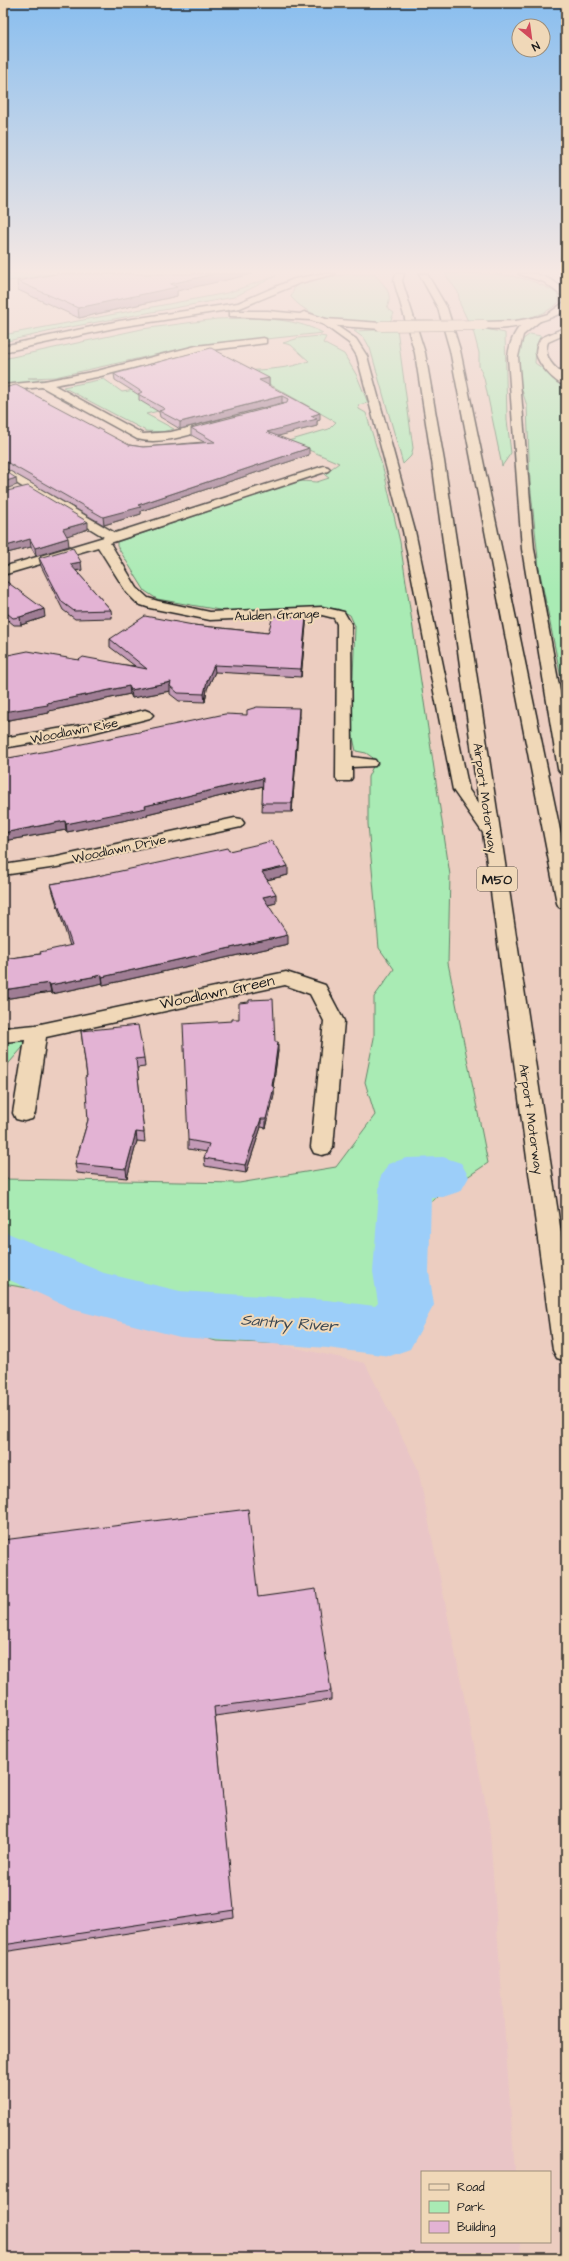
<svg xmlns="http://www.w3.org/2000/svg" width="569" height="2261" viewBox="0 0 569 2261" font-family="'Architects Daughter',sans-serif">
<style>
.built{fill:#e9c5c6}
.green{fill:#a9ebb4;stroke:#628468}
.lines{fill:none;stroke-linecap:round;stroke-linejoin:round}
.river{fill:#9ccef9;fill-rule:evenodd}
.minor-casing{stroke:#1c1c1c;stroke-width:3}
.secondary-casing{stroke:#1c1c1c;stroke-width:3}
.motorway-casing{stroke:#1c1c1c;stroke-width:3}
.minor{fill:#f0d8b8;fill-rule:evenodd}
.secondary{fill:#f0d8b8;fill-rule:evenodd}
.motorway{fill:#f0d8b8;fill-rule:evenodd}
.secondary-bridge-casing{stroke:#1c1c1c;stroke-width:11;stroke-linecap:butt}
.secondary-bridge{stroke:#f0d8b8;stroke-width:10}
.wall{fill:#c39ab6;stroke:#1c1c1c}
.shaded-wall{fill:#9f7d94;stroke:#1c1c1c}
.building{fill:#e3b3d4;stroke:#1c1c1c}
.labels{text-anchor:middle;stroke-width:4;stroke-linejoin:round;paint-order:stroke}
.far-street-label{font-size:13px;fill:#1c1c1c;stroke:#f0d8b8}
.shield{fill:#f0d8b8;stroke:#5c544b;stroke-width:1}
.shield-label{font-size:14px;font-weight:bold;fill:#1c1c1c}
.street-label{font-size:15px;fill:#1c1c1c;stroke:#f0d8b8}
.water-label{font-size:16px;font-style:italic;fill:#3c4853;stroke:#f0d8b8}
</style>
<rect width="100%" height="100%" fill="#eccdc0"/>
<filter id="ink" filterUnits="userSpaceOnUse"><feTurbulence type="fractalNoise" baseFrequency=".025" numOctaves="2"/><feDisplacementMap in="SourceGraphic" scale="8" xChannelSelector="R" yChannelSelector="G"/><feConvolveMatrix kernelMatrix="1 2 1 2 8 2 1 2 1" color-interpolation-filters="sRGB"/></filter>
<g filter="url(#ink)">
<path class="built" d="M3 1284 365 1363 418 1469 489 1820 515 2172H422V2242H520L521 2258H3Z"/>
<path class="green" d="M3 274H54L3 282Z
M352 274H374C383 284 394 292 387 308L394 313 390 322C356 323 315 325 291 297L295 286 318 278Z
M445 274C487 274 521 270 558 294L559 302C540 321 509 321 483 322L485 329 505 333 507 420 511 453 502 466 484 378 479 366V353L474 334 460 304 458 292Z
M276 276 234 297 65 328 3 342V335L227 293Z
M217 319C252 318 291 316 323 333L190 347 55 377 28 378 51 380 3 385V359L142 329Z
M397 329 413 448 411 456 403 464 370 348 365 339 354 331Z
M530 334 541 336 536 347 535 363 553 376 566 393V703L539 568 530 482 527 406 521 387 518 355 522 340Z
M320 336 326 337 323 343 344 354 357 376 368 403 358 405 359 409 366 413 384 472 400 542 450 875 448 963 488 1163 427 1204 424 1315 379 1312 312 1345 216 1341 34 1289 3 1284V1179L239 1183 336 1167 375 1115 365 1082 374 1038V997L394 969 379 948 368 824V777L376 760 366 753 356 751 351 728 355 626 350 615 338 609 321 607 231 612 157 599 145 591 117 546V542L299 481 317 482 329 478 325 475C329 469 334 467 339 463L288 441 329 429 336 422 246 371C267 369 289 369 309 361L291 345 283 343 299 338Z
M104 379 122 392 167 385V409L146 414 174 429 162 432 146 431 63 387Z
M36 1032 3 1070V1034Z"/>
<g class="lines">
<path class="river" d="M443 1157 461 1163 469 1177 461 1191 443 1197H431L429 1272 434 1305 410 1349 390 1356 327 1348 180 1337 75 1310 3 1277V1231L104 1273 180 1291 327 1300 375 1306 378 1303 373 1272 380 1178 388 1164 406 1158Z"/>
<g class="minor-casing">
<path id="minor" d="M566 327V334L548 342C542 358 555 368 566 377V386C555 383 538 364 536 353 536 348 538 343 541 338Z
M263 338 266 339V343L196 352 97 377 54 385 143 434 171 432 219 420 224 423 223 425C197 432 164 446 137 439L42 387 3 391V385L44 381 97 371 196 346Z
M324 466 328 467 330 469 328 471 110 543 137 588 148 598 158 601 210 612 322 607 344 612 351 624 352 757 375 760 377 763 375 766 352 767V778L350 781H338L336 778 337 624 334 618 322 615 210 620 150 608 138 604 127 593 98 547 3 575V567L104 537 3 475V467L115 533Z
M145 710 150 712 153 715 150 718 88 734 3 748V738L88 724Z
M235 818 241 819 244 823 241 827 57 867 3 875V865L57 857Z
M286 972 325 985 344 1021 333 1147 330 1153 322 1155 314 1153 311 1147 324 1021 310 994 285 985 46 1037 35 1113 32 1119 24 1121 16 1119 13 1113 25 1040 3 1042V1028L36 1025Z"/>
</g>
<g class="secondary-casing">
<path id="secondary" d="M320 274H335L300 283 240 308 119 327 3 352V346L119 321 238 303 294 279Z
M519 274C538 271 552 279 566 291V299L544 282Z
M566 301V309C555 321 490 336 479 325L484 322 516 321 538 317 548 314Z
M233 311H268L300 314 304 312 326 319 381 323 386 326 381 329 325 325 311 320 230 316V312Z"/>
</g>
<g class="motorway-casing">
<path id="motorway" d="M396 274H404L402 281 425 353 444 461 566 1266V1361L557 1358 553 1350 483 833 453 790 403 531 357 356 349 343 320 322 325 319 328 320 356 339 367 356 415 531 469 790 479 804 432 461 415 353 394 281Z
M419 274H427L447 308 460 350 566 859V909L559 907 557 903 450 350 438 308Z
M536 317 541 320 523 335 518 357 534 549 566 724V774L560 772 558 769 522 549 508 357C510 340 517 322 536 317Z"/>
</g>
<use href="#minor" class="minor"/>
<use href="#secondary" class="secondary"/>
<use href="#motorway" class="motorway"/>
<g class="secondary-bridge-casing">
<path id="secondary-bridge" d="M381 326 484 325"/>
</g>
<use href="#secondary-bridge" class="secondary-bridge"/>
</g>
<path class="wall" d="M17 281 177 291V296L79 318 18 290Z
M565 354H566V361L564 360Z
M114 374 269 378V385H268L320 420 317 421V426L277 436 309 455 141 511V514L104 525 3 467V388L129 445 143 447 204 442 191 435V428L284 404 282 403 180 429 160 417 159 412 139 400V395L115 380Z
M3 493 88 529 66 536 69 546 36 556 31 547 3 554Z
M39 558 82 570 76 571 111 610 112 618 75 619 63 610 41 566Z
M3 579 45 617 21 625H14L3 616Z
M306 617V625L301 677 215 672 207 689 205 702 179 701 170 694V691L132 698 130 694 49 711V713L3 721V656L79 660 135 666 110 647V639L193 625 268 633Z
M299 716 292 812H262L263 786 147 814V816L67 832 66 830 3 841V759Z
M229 851 288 875 267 880 276 903 268 905 288 944 103 985V983L52 994 51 992 3 999V959L40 954 70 946 53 892 51 884 93 877Z
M81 1031 144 1058 145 1067 137 1068 145 1142 137 1141 127 1178 77 1173 75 1164 88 1120 87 1076Z
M275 1042 278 1051 273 1087H274V1095L266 1128 261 1127 246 1173 205 1166 204 1158 207 1152 188 1149V1140Z
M3 1540 258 1597 331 1691V1700L215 1716 234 1917 3 1952Z"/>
<path class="shaded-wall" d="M214 274H253L177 291V296L79 318 78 308 170 284Z
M269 378V385L259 387V380Z
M282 396V403L180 429V422Z
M320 413V420L317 421V426L267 439V432L311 416Z
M309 448V455L141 511V514L104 525 103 517 138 505Z
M16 478 17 485 3 490V482Z
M88 522V529L64 537 63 529Z
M68 538 69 546 36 556 35 548Z
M30 539 31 547 3 554V547Z
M81 562 82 570 71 571 70 564Z
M44 609 45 617 21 625 20 617Z
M306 617V625L301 677V669Z
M214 665 215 672 207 689 205 702 204 694 207 681Z
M171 682 170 686V691L132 698 131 690Z
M129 686 130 694 49 711V713L3 721V712Z
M299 708V716L292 812V803Z
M263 778V786L147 814V816L67 832 66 824 145 806Z
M65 821 66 830 3 841V833Z
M288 866V875L262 881V872Z
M276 894V903L264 906 263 897Z
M3 913 5 921H3Z
M288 935V944L103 985 102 977Z
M102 975 103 983 52 994 50 985Z
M49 983 51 992 3 999V990Z
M278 1042V1051L272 1094 274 1087V1095L266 1128V1119L272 1086Z
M261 1119V1127L246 1173 245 1165Z
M136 1132 137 1141 127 1178 126 1169Z"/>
<path class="building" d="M56 274H214L170 284 177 287 78 308 17 281Z
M211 348 269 378 259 380 320 413 311 416 317 419 267 432 309 448 138 505 141 507 103 517 3 460V388L16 385 129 445 143 447 215 442 191 428 287 403 288 399 282 396 180 422 159 411 165 409 138 394 142 392 114 374Z
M3 470 16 478 3 482Z
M28 486 88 522 63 529 68 538 35 548 30 539 3 547V492Z
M73 548 81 562 70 564 111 610 74 611 62 602 39 558Z
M3 579 44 609 20 617 13 618 3 610Z
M145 616 193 625 268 633 273 616 306 617 301 669 214 665 207 681 204 694 178 693 170 686 171 682 131 690 129 686 47 703 48 705 3 712V656L28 651 79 660 83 657 147 669 110 639Z
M257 707 299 708 292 803H262L263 778 145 806 146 808 66 824 65 821 3 833V759L53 750 225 714 247 715V710Z
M272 841 288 866 262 872 276 894 263 897 288 935 102 977V975L50 985 49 983 3 990V959L41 954 40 952 72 945 51 884 93 877 227 848 229 851Z
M273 999 275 1042H278L272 1086 274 1087 266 1119H261L245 1165 204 1158 209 1144 188 1140 183 1024 232 1021V1019H239V1003L249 1002V1000Z
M138 1025 144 1058 136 1059 144 1133 136 1132 126 1169 75 1164 88 1120 85 1077 87 1076 81 1031Z
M248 1509 258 1597 316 1589 331 1691 214 1707 234 1910 3 1945V1540Z"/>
</g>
<linearGradient id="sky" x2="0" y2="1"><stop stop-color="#89beef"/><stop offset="0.46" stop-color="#f6e8e3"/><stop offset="1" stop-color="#f6e8e3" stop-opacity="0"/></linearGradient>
<rect width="569" height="590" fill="url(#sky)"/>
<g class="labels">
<g class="far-street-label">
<text transform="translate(277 614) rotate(-2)" y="5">Aulden Grange</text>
<text transform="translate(74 730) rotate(-11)" y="5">Woodlawn Rise</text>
<text transform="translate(486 798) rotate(82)" y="5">Airport Motorway</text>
<text transform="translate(119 848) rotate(-12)" y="5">Woodlawn Drive</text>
<text transform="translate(532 1119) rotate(82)" y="5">Airport Motorway</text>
</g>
<rect class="shield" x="477" y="867" width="40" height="24" rx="3"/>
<g class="shield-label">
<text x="497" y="884">M50</text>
</g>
<g class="street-label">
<text transform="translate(217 992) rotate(-12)" y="5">Woodlawn Green</text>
</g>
<g class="water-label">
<text transform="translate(289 1322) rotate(4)" y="6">Santry River</text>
</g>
</g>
<rect width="569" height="2261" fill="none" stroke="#f0d8b8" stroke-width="16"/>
<rect x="8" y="8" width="553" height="2245" fill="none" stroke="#1c1c1c" stroke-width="1.5" filter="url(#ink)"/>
<rect x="421" y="2171" width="130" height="72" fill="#f0d8b8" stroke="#9b8d7a"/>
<rect x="429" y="2184" width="20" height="6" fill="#f0d8b8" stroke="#9b8d7a"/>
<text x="457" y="2191" font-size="12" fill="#1c1c1c">Road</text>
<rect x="429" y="2201" width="20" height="12" fill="#a9ebb4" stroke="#9b8d7a"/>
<text x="457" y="2211" font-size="12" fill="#1c1c1c">Park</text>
<rect x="429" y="2221" width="20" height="12" fill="#e3b3d4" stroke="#9b8d7a"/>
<text x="457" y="2231" font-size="12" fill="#1c1c1c">Building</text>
<g transform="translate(531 38) rotate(151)"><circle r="19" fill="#f0d8b8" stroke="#9b8d7a"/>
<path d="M0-3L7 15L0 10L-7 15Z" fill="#d1495b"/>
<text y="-6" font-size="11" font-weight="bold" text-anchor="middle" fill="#1c1c1c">N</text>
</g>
</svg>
